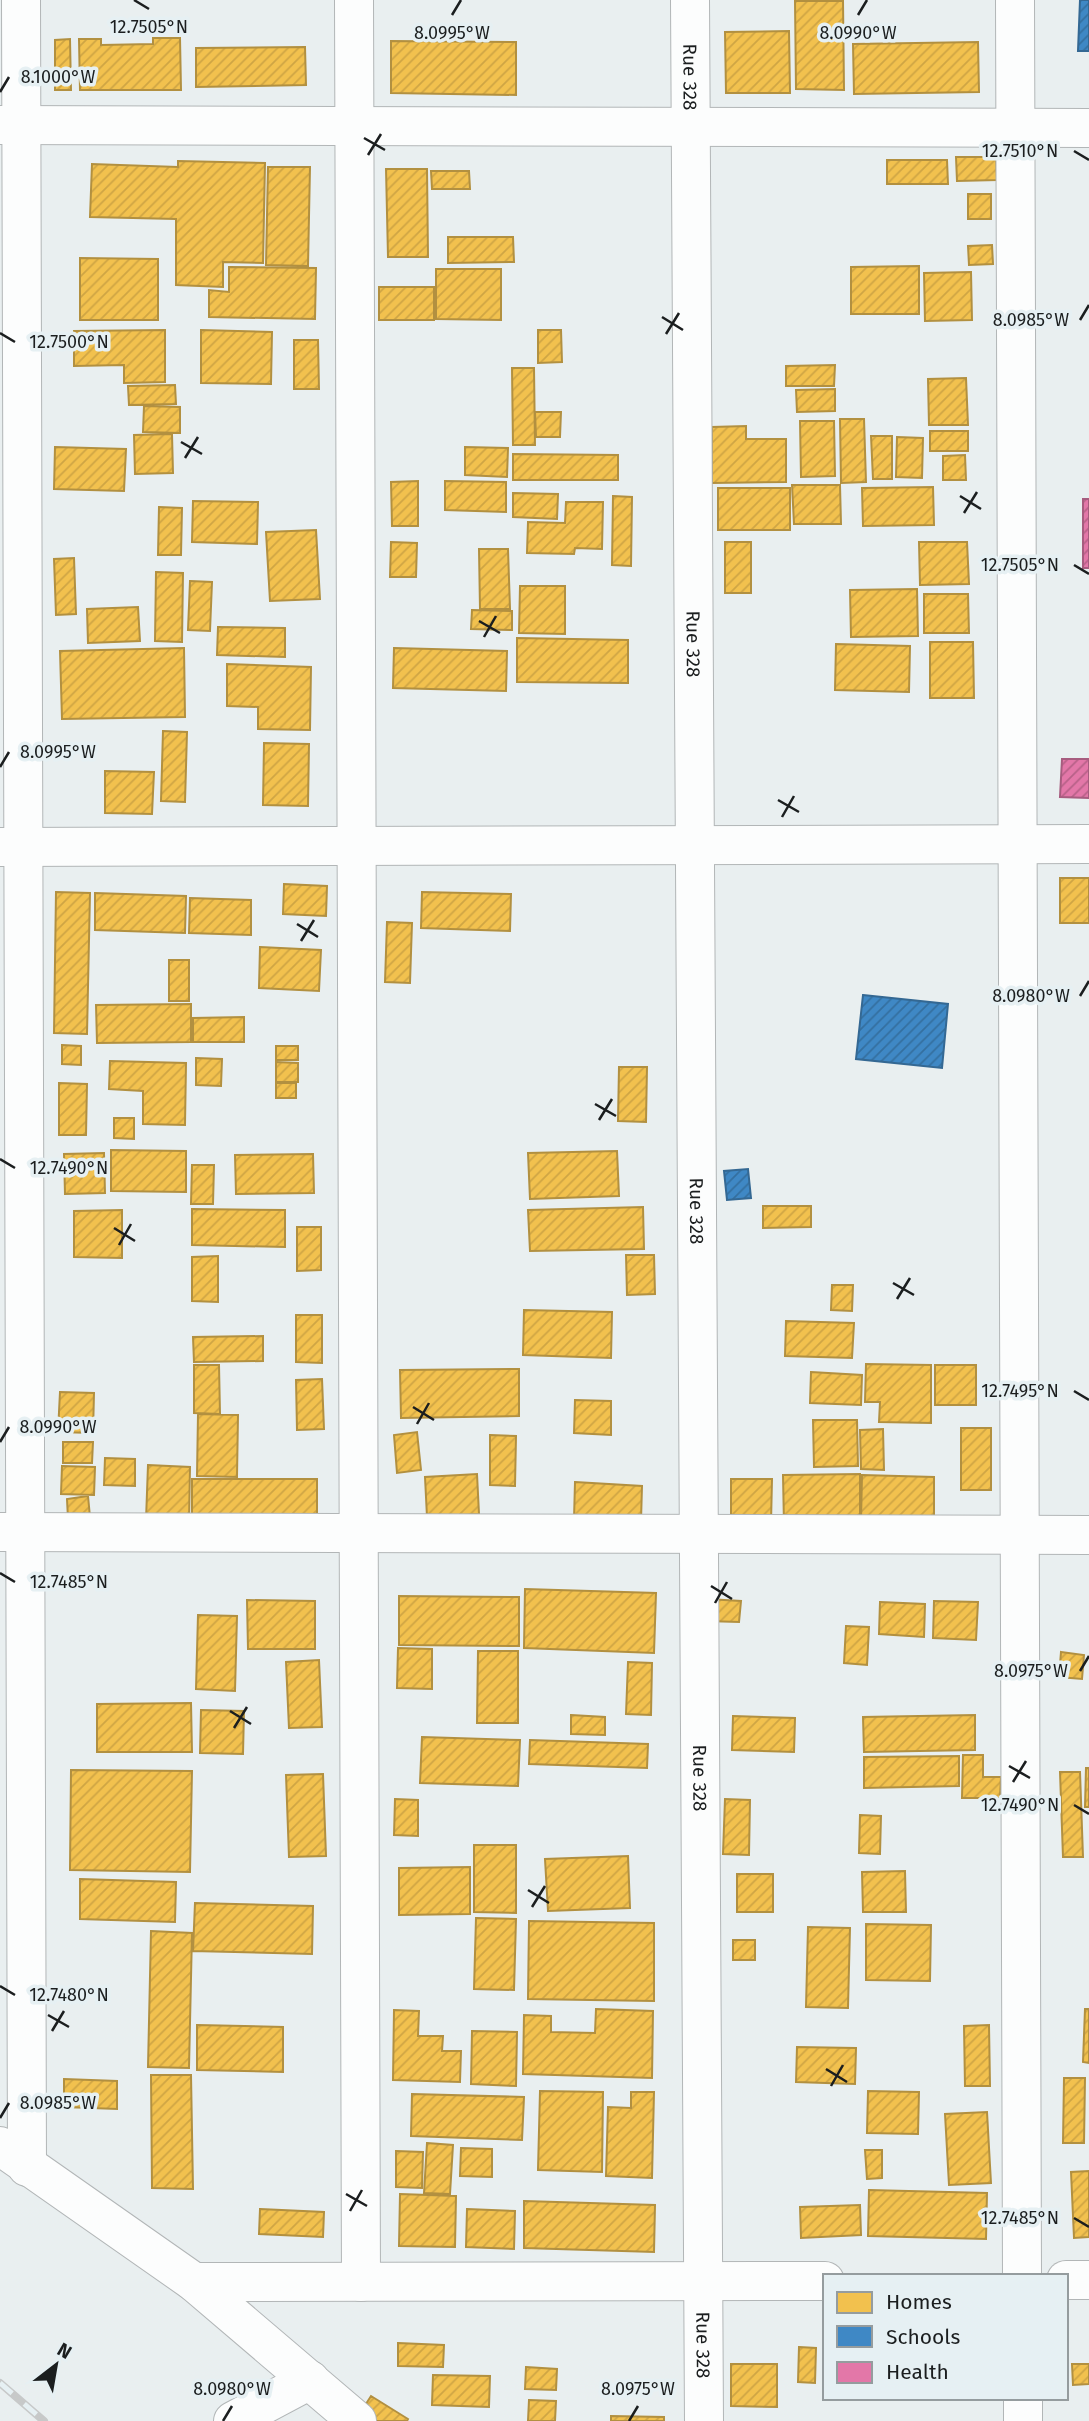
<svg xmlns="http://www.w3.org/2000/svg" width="1089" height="2421" viewBox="0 0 1089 2421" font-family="'Fira Sans',sans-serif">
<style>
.homes{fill:url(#homes-hatch);stroke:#b29040;stroke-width:2}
.schools{fill:url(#schools-hatch);stroke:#346893;stroke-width:2}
.health{fill:url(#health-hatch);stroke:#a75c7f;stroke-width:2}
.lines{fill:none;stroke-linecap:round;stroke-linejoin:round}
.minor-casing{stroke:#b2b6b7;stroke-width:40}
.tertiary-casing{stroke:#b2b6b7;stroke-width:40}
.minor{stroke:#fcfdfd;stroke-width:38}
.tertiary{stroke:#fcfdfd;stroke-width:38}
.rail-casing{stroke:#c7c9c9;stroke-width:8}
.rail{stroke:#e6f0f3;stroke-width:5;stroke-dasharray:16;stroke-linecap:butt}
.ticks{fill:none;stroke:#1b1e1f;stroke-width:2.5}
.labels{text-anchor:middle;stroke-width:7;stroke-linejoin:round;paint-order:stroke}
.street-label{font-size:19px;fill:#1b1e1f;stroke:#e6f0f3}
.ticks-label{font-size:18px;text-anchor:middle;fill:#1b1e1f;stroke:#e6f0f3;stroke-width:7;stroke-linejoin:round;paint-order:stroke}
</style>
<defs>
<pattern id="homes-hatch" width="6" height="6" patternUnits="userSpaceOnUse" patternTransform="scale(1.75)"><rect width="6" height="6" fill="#f2c14e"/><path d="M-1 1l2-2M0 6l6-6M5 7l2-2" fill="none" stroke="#cfa544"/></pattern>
<pattern id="schools-hatch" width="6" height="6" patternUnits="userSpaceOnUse" patternTransform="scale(1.75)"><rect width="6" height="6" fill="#3f88c5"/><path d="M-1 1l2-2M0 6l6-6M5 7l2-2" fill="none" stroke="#346f9f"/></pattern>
<pattern id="health-hatch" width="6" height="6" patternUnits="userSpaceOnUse" patternTransform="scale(1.75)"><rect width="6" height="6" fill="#e377a8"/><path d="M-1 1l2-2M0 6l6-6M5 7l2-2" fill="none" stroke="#b76188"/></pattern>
</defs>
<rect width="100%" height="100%" fill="#e9eff0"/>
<path class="homes" d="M795 1H843L844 90 796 89Z
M789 31 790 93H726L725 32Z
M153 38H180L181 90H80L79 39H101V45L153 44Z
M70 39 71 90H55V40Z
M391 41 516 42V95L391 93Z
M978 42 979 92 854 94 853 44Z
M305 47 306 85 196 87V48Z
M956 157H996L997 180 957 181Z
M887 160H947L948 184H887Z
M178 161 265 163 263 263 223 262V287L176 285V219L90 217 92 164 178 167Z
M268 167H310L308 266 266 265Z
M386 169H427L428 257H388Z
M431 171H469L470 189H432Z
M968 194H991V219H968Z
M448 237H513L514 262 448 263Z
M992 245 993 264 969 265 968 246Z
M80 258 158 259V320H80Z
M919 266V314H851V267Z
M229 267 316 268 315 319 209 317V290L229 292Z
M436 269H501V320L436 319Z
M971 272 972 320 925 321 924 273Z
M379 287H434V320H379Z
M165 330V382L124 383V365L74 366V331Z
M201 330 272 332 271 384 201 383Z
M538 330H561L562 362 538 363Z
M294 340H318L319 389H294Z
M835 365 834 386H786V366Z
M512 368H534L535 445H513Z
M966 378 968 425H929L928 379Z
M175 385 176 404 129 405 128 386Z
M835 389V411L797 412 796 390Z
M144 406 180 407V433L143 432Z
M535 412H561L560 437H536Z
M840 419H864L866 482 841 483Z
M800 421H834L835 476 801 477Z
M746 426V439H786V482L712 483V427Z
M930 431H968V451H930Z
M172 434 173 473 135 474 134 435Z
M871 436H892V479H873Z
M897 437 923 438 922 478 896 477Z
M55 447 126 449 124 491 54 489Z
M465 447 508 448 507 477 465 475Z
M513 454 618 455V480H513Z
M965 455 966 480H943V456Z
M418 481V526H392L391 482Z
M445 481 506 482V512L445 510Z
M792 485H840L841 524H794Z
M933 487 934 525 863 526 862 488Z
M718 488H790V530H718Z
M513 493 558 494 557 519 513 517Z
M613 496 632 497 631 566 612 565Z
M193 501 258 502 257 544 192 542Z
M566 502H603L602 549 575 548 574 554 527 553 528 522 565 523Z
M159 507 182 508 181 555H158Z
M316 530 320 599 270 601 266 532Z
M391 542 417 543 416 577H390Z
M725 542H751V593H725Z
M919 542H967L969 584 920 585Z
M479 549H508L510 609H480Z
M74 558 76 614 56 615 54 559Z
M156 572 183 573 182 642 155 641Z
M190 581 212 582 210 631 188 630Z
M520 586H565V634L519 633Z
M917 589 918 636 851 637 850 590Z
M924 594H968L969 633H924Z
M138 607 140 641 88 643 87 609Z
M472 610 512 611V630L471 629Z
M218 627 285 628V657L217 655Z
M517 638 628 640V683L517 682Z
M930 642H973L974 698H930Z
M836 644 910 646 909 692 835 690Z
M184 648 185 717 62 719 60 651Z
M394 648 507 651 506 691 393 688Z
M227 664 311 667 310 730 258 729V707L227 706Z
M163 731 187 732 185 802 161 801Z
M264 743 309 744 308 806 263 805Z
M105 771 154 772 152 814 105 813Z
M1060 878H1089V923H1060Z
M284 884 327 886 326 916 283 914Z
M56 892 90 893 87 1034 54 1033Z
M422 892 511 894 510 931 421 928Z
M95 893 186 896 185 933 95 930Z
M190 898 251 900V935L189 933Z
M387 922 412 923 410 983 385 982Z
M260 947 321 950 319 991 259 988Z
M169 960H189V1001H169Z
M191 1004V1042L97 1043 96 1005Z
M244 1017V1042H193V1018Z
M62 1045 81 1046V1065L62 1064Z
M276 1046H298V1060H276Z
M196 1058 222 1059 221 1086 196 1085Z
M110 1061 186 1063 185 1125 143 1124V1091L109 1089Z
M276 1062 298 1063V1082H276Z
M619 1067H647L646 1122 618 1121Z
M59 1083 87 1084 86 1135H59Z
M276 1083H296V1098H276Z
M114 1118H134V1139L114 1138Z
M111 1150 186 1151V1192L111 1191Z
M617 1151 619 1196 530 1199 528 1153Z
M104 1153 105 1193 65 1194 64 1154Z
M313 1154 314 1193 236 1194 235 1155Z
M192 1165H214L213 1204H191Z
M763 1206H811V1227L763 1228Z
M643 1207 644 1249 530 1251 528 1210Z
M192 1209 285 1210V1247L192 1245Z
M122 1210V1258L74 1257V1211Z
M297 1227H321V1270L297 1271Z
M626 1255H654L655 1294 627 1295Z
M218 1256V1302L192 1301V1257Z
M832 1285H853L852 1311 831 1310Z
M524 1310 612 1312 611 1358 523 1355Z
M296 1315H322V1363L296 1362Z
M786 1321 854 1323 852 1358 785 1356Z
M263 1336V1361L194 1362 193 1337Z
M866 1364 931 1365V1423L879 1422 880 1402H865Z
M194 1365H219L220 1414 194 1413Z
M935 1365H976V1405H935Z
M519 1369V1416L401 1418 400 1370Z
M811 1372 862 1375 861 1405 810 1403Z
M322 1379 324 1429 297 1430 296 1380Z
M60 1392 94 1393 93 1433 58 1432Z
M575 1400 611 1401V1435L574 1433Z
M198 1414 238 1415 237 1477 197 1476Z
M813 1420H857L858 1466 814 1467Z
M961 1428H991V1490H961Z
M883 1429 884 1470 861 1469 860 1430Z
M417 1432 421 1470 397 1473 394 1435Z
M490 1435 516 1436 515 1486 490 1485Z
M63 1442H93L92 1463H63Z
M105 1458 135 1459V1486L104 1485Z
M148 1465 190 1467 189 1522 146 1520Z
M62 1466 95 1467 94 1495 61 1494Z
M477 1474 479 1514 427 1517 425 1477Z
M860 1474V1525H784L783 1475Z
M862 1475 934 1477V1523L861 1521Z
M192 1479H317V1520H192Z
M731 1479H772L771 1523 731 1522Z
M575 1482 642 1486 641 1521 574 1519Z
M88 1496 90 1517 68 1519 67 1499Z
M525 1589 656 1593 654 1653 524 1648Z
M399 1596 519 1597V1646L399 1645Z
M707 1599 741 1601 739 1622 706 1621Z
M247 1600 315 1601V1649H248Z
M934 1601 978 1602 976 1640 933 1638Z
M880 1602 925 1604 924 1637 879 1634Z
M198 1615 237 1616 235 1691 196 1689Z
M846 1626 869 1627 867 1665 844 1663Z
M398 1648 432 1649V1689L397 1688Z
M478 1651H518V1723H477Z
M1061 1652 1084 1655 1082 1679 1059 1677Z
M319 1660 322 1727 289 1728 286 1662Z
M628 1662 652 1663 651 1715 626 1714Z
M191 1703 192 1752H97V1704Z
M201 1710 244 1711 243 1754 200 1753Z
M571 1715 605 1717V1735L571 1734Z
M975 1715V1750L864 1752 863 1717Z
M733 1716 795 1718 794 1752 732 1750Z
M422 1737 520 1740 518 1786 420 1783Z
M530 1740 648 1744 647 1768 529 1764Z
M963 1755H983V1777H1001L1000 1798H962Z
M959 1756V1786L864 1788V1757Z
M1086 1768H1089V1807H1085Z
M71 1770 192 1771 190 1872 70 1870Z
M1060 1772H1080L1083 1857H1063Z
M323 1774 326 1856 289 1857 286 1775Z
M395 1799 418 1800V1836L394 1835Z
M725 1799 750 1800 749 1855 723 1854Z
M860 1815 881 1816 880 1854 859 1853Z
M474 1845H516V1913L474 1912Z
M628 1856 630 1908 548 1911 545 1859Z
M470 1867V1914L399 1915V1868Z
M905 1871 906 1912H863L862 1872Z
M737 1874H773V1912H737Z
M80 1879 176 1882 175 1922 80 1919Z
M195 1903 313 1906 312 1954 193 1951Z
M476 1918 516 1919 514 1990 474 1989Z
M529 1921 654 1923V2001L528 1999Z
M866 1924 931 1925 930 1981 866 1980Z
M808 1927 850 1928 848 2008 806 2007Z
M151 1931 192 1933 189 2068 148 2067Z
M733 1940H755V1960H733Z
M596 2009 653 2011 652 2078 523 2074 524 2015 551 2016V2032L595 2033Z
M1085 2009H1089V2063L1083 2062Z
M394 2010 419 2011 418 2036H443L442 2051H461L460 2082 393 2080Z
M197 2025 283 2027V2072L197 2070Z
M989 2025 990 2086H965L964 2026Z
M472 2031 517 2032 516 2086 471 2084Z
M797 2047 856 2048 855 2084 796 2082Z
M151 2075H191L193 2189 152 2188Z
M1064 2078H1085L1084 2143H1063Z
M64 2079 117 2081V2109L64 2107Z
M540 2091 603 2092 602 2172 538 2170Z
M868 2091 919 2092 918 2134 867 2133Z
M631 2092H654L652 2178 606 2176 608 2107 631 2108Z
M412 2094 524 2097 522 2140 411 2136Z
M987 2112 991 2183 949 2185 945 2114Z
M427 2143 453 2145 450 2194 424 2193Z
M461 2148 492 2149V2177L460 2176Z
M865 2150H882V2178L867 2179Z
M396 2151 423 2152 422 2188 396 2187Z
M1089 2171V2237L1074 2238 1071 2172Z
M869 2190 987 2193 986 2239 868 2236Z
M400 2194 456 2196 455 2247 399 2246Z
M524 2201 655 2205 654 2252 524 2248Z
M860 2205 861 2235 801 2238 800 2207Z
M260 2209 324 2212 323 2237 259 2234Z
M467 2209 515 2211 514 2249 466 2247Z
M398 2343 444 2345 443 2367 398 2366Z
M799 2347 816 2348 815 2383 798 2382Z
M731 2364H777V2407L731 2406Z
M1072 2364H1089V2384L1073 2385Z
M526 2367 557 2369 556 2390 525 2389Z
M433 2375 490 2376 489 2407 432 2405Z
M371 2396 408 2419 407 2421H362L357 2418Z
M529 2400 556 2401 555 2421H528Z
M611 2416 664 2417V2421H611Z"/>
<path class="schools" d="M1080 0H1089V51H1078Z
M863 995 948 1004 942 1068 856 1059Z
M748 1169 751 1198 727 1200 724 1171Z"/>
<path class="health" d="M1083 499H1089V568H1083Z
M1062 759H1089V798L1060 797Z"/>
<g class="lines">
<g class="minor-casing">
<g id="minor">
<path d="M21 0 27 2167"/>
<path d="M354 0 361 2282"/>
<path id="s1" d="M690 0 704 2421"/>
<path d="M1015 0 1022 2276"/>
<path d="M0 125 1089 128"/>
<path d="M0 847 1089 844"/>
<path d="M0 1532 1089 1535"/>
<path d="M1066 2280H1089"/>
<path d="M194 2282 825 2281"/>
<path d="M1023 2398V2421"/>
<path d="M233 2421 310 2380"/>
</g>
</g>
<g class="tertiary-casing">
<path id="tertiary" d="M0 2146 194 2282 357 2421"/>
</g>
<use href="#minor" class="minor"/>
<use href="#tertiary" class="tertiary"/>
<g class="rail-casing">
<path id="rail" d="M0 2383 44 2421"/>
</g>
<use href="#rail" class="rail"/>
</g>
<path class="ticks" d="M134 0 149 9M452 15 461 0M858 15 867 0M0 92 9 77M364 138 385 150M1074 151 1089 160M368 155 381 134M662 317 683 330M1080 320 1089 305M0 333 15 342M666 334 679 313M181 442 202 454M185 458 198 437M960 496 981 509M964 513 977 492M1074 565 1089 574M479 621 500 633M484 637 496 616M0 767 9 752M778 800 799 812M782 817 794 796M297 924 318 937M301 941 314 920M1080 996 1089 981M595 1104 616 1116M599 1120 612 1099M0 1159 15 1168M114 1228 135 1241M119 1245 131 1224M893 1283 914 1295M897 1299 910 1278M1074 1391 1089 1400M413 1407 434 1420M417 1424 429 1403M0 1442 9 1427M0 1573 15 1582M711 1586 732 1599M715 1603 727 1582M1080 1671 1089 1656M230 1711 251 1724M234 1728 247 1707M1009 1766 1030 1778M1013 1782 1026 1761M1074 1805 1089 1814M528 1890 549 1903M532 1907 545 1886M0 1986 15 1995M48 2015 69 2027M52 2031 64 2011M826 2069 847 2082M831 2086 843 2065M0 2118 9 2103M346 2194 367 2206M350 2211 362 2190M1074 2218 1089 2227M223 2421 232 2406M629 2421 638 2406"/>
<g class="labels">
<g class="street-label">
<text dy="7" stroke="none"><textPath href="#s1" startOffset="77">Rue 328</textPath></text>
<text dy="7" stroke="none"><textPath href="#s1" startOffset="644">Rue 328</textPath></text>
<text dy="7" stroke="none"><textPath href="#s1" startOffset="1211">Rue 328</textPath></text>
<text dy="7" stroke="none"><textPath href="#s1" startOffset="1778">Rue 328</textPath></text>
<text dy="7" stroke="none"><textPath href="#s1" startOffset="2345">Rue 328</textPath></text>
</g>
</g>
<g class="ticks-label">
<text x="149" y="33">12.7505°N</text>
<text x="858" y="39">8.0990°W</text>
<text x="452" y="39">8.0995°W</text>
<text x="58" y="83">8.1000°W</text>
<text x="1020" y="157">12.7510°N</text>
<text x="1031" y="326">8.0985°W</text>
<text x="69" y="348">12.7500°N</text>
<text x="1020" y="571">12.7505°N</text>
<text x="58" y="758">8.0995°W</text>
<text x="1031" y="1002">8.0980°W</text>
<text x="69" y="1174">12.7490°N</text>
<text x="1020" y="1397">12.7495°N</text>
<text x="58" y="1433">8.0990°W</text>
<text x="69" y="1588">12.7485°N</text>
<text x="1031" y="1677">8.0975°W</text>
<text x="1020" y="1811">12.7490°N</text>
<text x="69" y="2001">12.7480°N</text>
<text x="58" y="2109">8.0985°W</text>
<text x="1020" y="2224">12.7485°N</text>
<text x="232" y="2395">8.0980°W</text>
<text x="638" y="2395">8.0975°W</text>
</g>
<rect x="823" y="2274" width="245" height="126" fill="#e6f0f3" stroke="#959c9e" stroke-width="2"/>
<rect x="837" y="2292" width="35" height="21" fill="#f2c14e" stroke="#959c9e" stroke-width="2"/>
<text x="886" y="2309" font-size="21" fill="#1b1e1f">Homes</text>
<rect x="837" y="2326" width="35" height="21" fill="#3f88c5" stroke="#959c9e" stroke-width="2"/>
<text x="886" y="2344" font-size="21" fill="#1b1e1f">Schools</text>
<rect x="837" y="2362" width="35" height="21" fill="#e377a8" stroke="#959c9e" stroke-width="2"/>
<text x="886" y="2379" font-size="21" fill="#1b1e1f">Health</text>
<g transform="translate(56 2365) rotate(31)" stroke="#e6f0f3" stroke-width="5" paint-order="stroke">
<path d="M0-5L12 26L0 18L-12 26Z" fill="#1b1e1f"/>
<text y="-10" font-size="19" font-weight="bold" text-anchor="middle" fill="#1b1e1f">N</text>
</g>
</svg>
